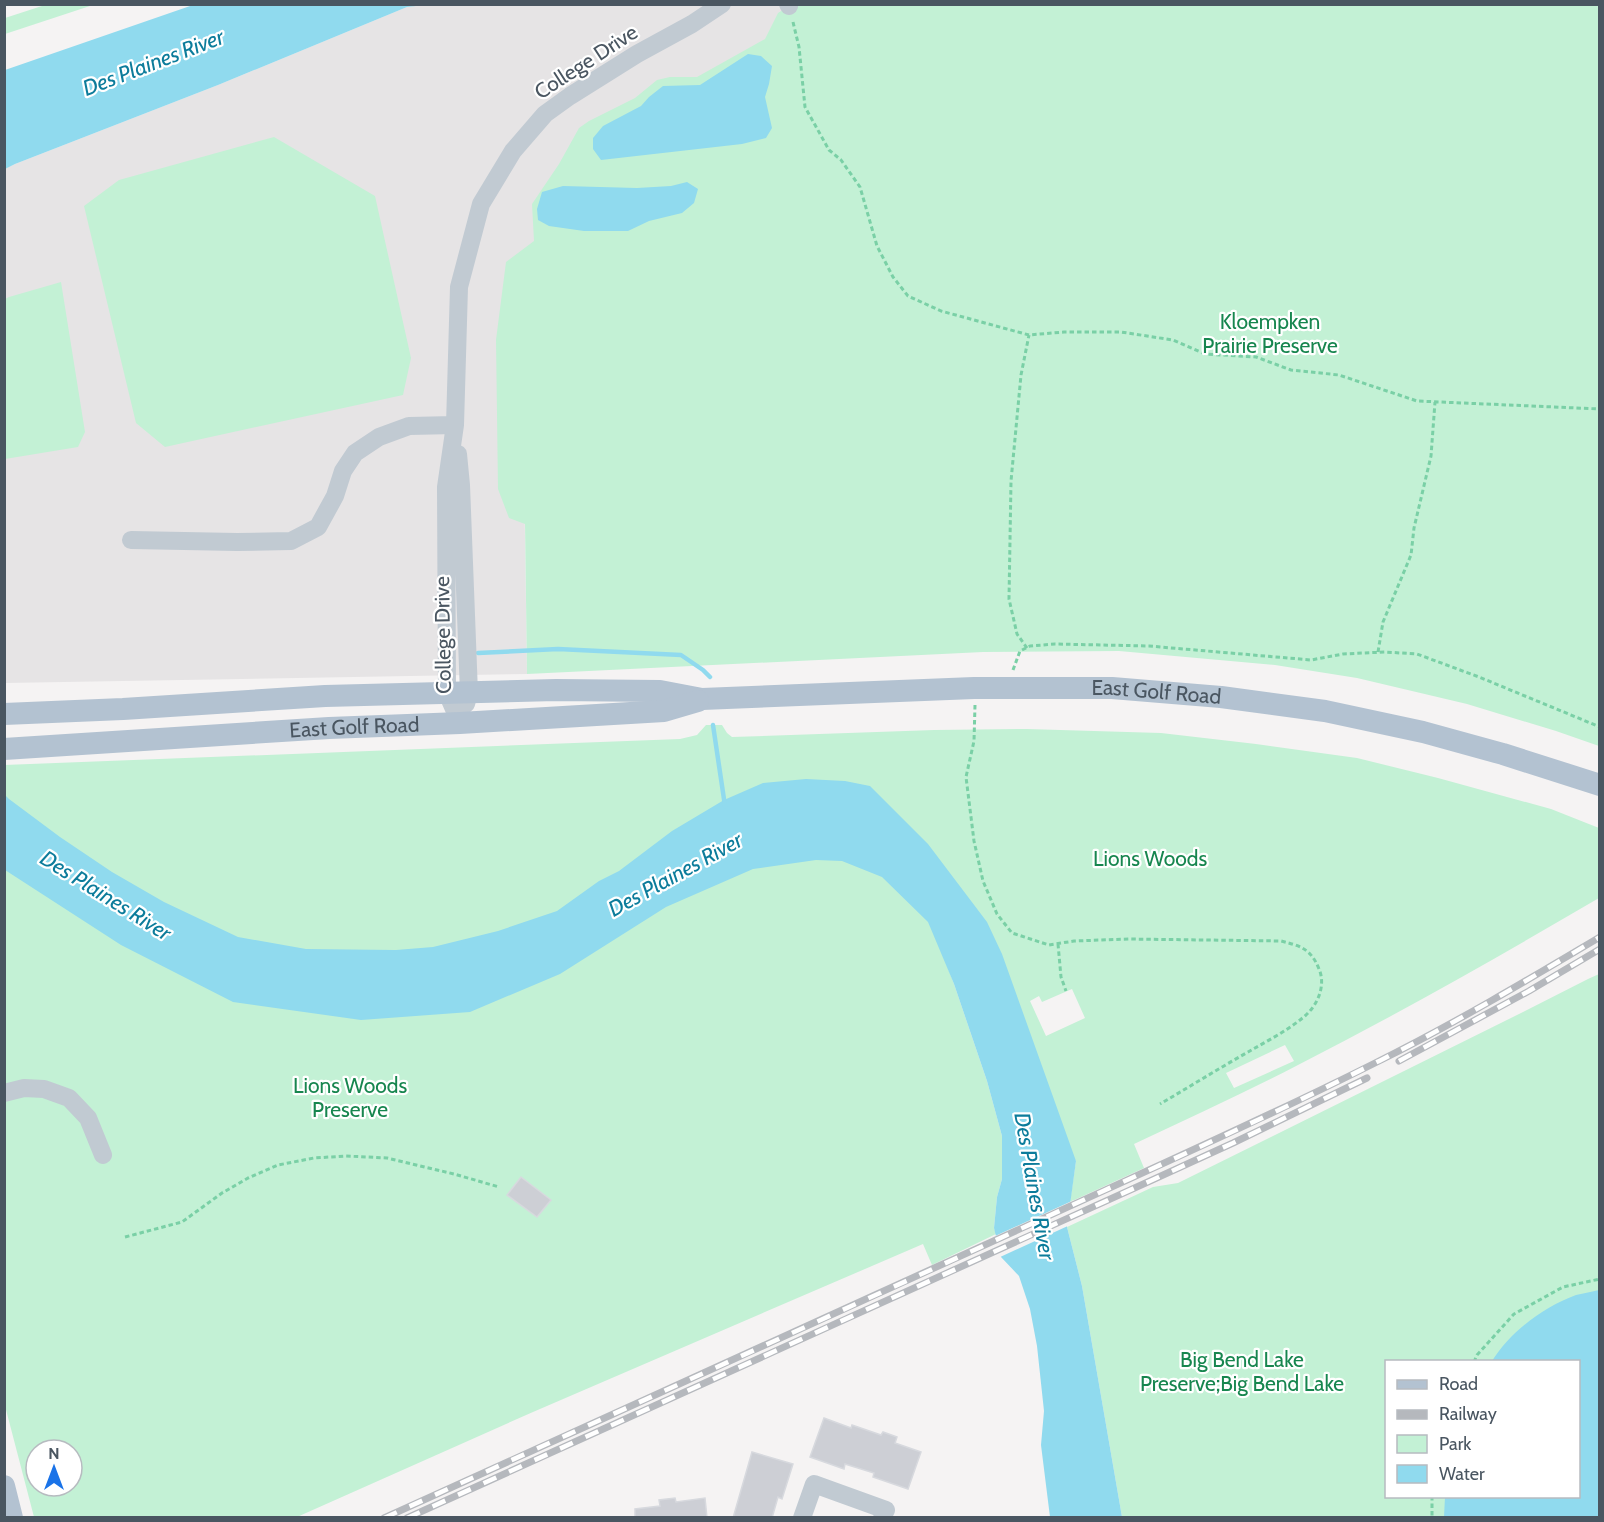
<svg xmlns="http://www.w3.org/2000/svg" width="1604" height="1522" viewBox="0 0 1604 1522" font-family="Cabin,sans-serif">
<style>
.education{fill:#e6e4e5}
.green{fill:#c3f1d5;fill-rule:evenodd}
.water{fill:#90daee}
.pier{fill:#f5f3f3}
.lines{fill:none;stroke-linecap:round;stroke-linejoin:round}
.stream{stroke:#90daee;stroke-width:4.5}
.building{fill:#cdcfd5;stroke:#d7d9de;stroke-width:1.5}
.path{stroke:#7ad0a6;stroke-width:3;stroke-dasharray:4.5 3;stroke-linecap:butt}
.minor{stroke:#c1cad2;stroke-width:18}
.major{stroke:#b3c2d1;stroke-width:22}
.rail-casing{stroke:#b5b8bd;stroke-width:7}
.rail{stroke:#fff;stroke-width:4.5;stroke-dasharray:14;stroke-linecap:butt}
.labels{text-anchor:middle;stroke-width:4.5;stroke-linejoin:round;paint-order:stroke}
.street-label{font-size:21px;fill:#4a5661;stroke:#fff}
.park-label{font-size:21px;fill:#17864f;stroke:#fff}
.water-label{font-size:22px;font-style:italic;fill:#0c7c9b;stroke:#fff}
</style>
<rect width="100%" height="100%" fill="#f5f3f3"/>
<path class="education" d="M425 4 850 5 521 264 527 674 5 683 4 169 15 164 218 85 407 7Z"/>
<path class="green" d="M45 5H93L5 34V18Z
M791 5H1599V746L1556 731 1467 704 1357 678 1275 665 1119 651 983 652 527 674 525 524 509 518 498 489 496 340 506 262 534 241 532 204 559 164 579 128 589 121 635 98 657 80 670 77H697L765 39 778 13Z
M274 137 375 196 411 358 403 395 165 447 136 423 84 206 119 180Z
M61 282 85 432 78 447 5 459V299L9 297Z
M706 725H722L727 733 732 737 934 730 1027 729 1161 733 1256 744 1357 758 1438 778 1551 809 1599 828V898C1500 956 1400 1013 1298 1065 1244 1093 1189 1118 1134 1144L1144 1168 1070 1202 1076 1161 942 953 954 984 987 1081 1002 1136V1179L997 1197 994 1228 996 1234 932 1265 923 1244 533 1412 297 1517H34L4 1402V765L680 739 697 735ZM1072 989 1085 1018 1046 1036 1030 1001 1039 996 1042 1002ZM1285 1045 1294 1061 1234 1088 1226 1073ZM36 1450H72V1486H36Z
M1599 974V1517H1122L1082 1286 1067 1227 1153 1187 1178 1183 1519 1014 1588 979ZM1386 1362H1578V1496H1386Z"/>
<path class="water" d="M193 5H425L407 7 218 85 15 164 5 169V70Z
M748 54 761 56 772 66 769 84 765 97 772 128 766 138 742 144 601 160 593 149V138L603 126 641 106 649 97 663 86 700 85Z
M687 182 698 189 694 203 682 213 649 221 628 231H584L549 226 538 220 537 209 542 192 563 186 637 188 671 186Z
M806 779 845 781 870 786 928 844 987 922 1002 954 1076 1161 1067 1227 1082 1286 1122 1517H1050L1041 1445 1044 1411 1037 1346 1030 1309 1019 1276 1001 1257 994 1228 997 1197 1002 1179V1136L987 1081 954 984 928 922 882 877 842 861 816 860 753 869 666 907 560 974 470 1012 361 1020 233 1002 121 945 5 870 4 794 9 799 60 837 112 872 164 902 238 937 306 949 396 950 433 947 498 931 557 911 599 881 619 871 672 831 724 800 763 783Z
M1599 1290V1517H1444L1445 1497 1578 1496V1362L1492 1361C1510 1332 1543 1307 1576 1295 1584 1293 1592 1292 1599 1290Z"/>
<path class="pier" d="M1074 1200 1070 1225 998 1258 993 1237Z"/>
<g class="lines">
<path class="stream" d="M478 653 558 649 681 655 703 670 710 677
M713 725 725 806"/>
</g>
<path class="building" d="M521 1177 551 1200 537 1217 507 1195Z
M824 1418 851 1428 852 1425 881 1435 883 1432 897 1437 895 1443 921 1452 908 1489 873 1477 874 1473 845 1464 844 1469 810 1457Z
M752 1452 793 1464 782 1499 778 1497 772 1518H733Z
M675 1498 676 1502 705 1498 707 1518H635V1509L660 1506 659 1500Z"/>
<g class="lines">
<path class="path" d="M793 22 799 47 805 107 829 150 841 160 860 187 877 246 893 277 908 296 941 311 1029 335 1064 332H1121L1173 340 1205 354 1256 357 1291 370 1339 375 1417 401 1600 409
M1027 648 1017 634 1009 599 1011 481 1021 375 1029 335
M1378 652 1383 622 1411 555 1414 528 1431 456 1435 402
M1013 670 1020 651 1030 646 1055 644 1149 646 1311 660 1343 654 1385 652 1417 654 1479 677 1600 727
M975 705 974 741 966 777 974 841 983 881 997 914 1012 933 1049 945 1074 941 1129 939 1281 941C1301 946 1311 949 1319 969 1326 985 1318 1004 1306 1015 1289 1030 1267 1041 1248 1052 1218 1069 1189 1087 1160 1104
M1058 944 1061 977 1066 991
M125 1237 182 1222 222 1193 248 1178 278 1165 314 1158 346 1156 387 1158 454 1174 499 1187
M1474 1362 1477 1355 1514 1314 1563 1287 1600 1279
M1432 1496V1518"/>
<path class="minor" d="M788 4 789 6
M458 454 461 485 469 693 466 704
M131 540 237 542 291 541 318 527 335 496 343 471 355 453 379 437 409 426 455 425
M460 723 447 693 446 487 455 425 459 287 481 204 513 151 545 114 570 96 637 54 692 24 722 4
M4 1093 24 1088 44 1089 69 1098 88 1118 103 1155
M802 1518 814 1484 886 1510 882 1518"/>
<g class="major">
<path id="s1" d="M4 714 123 709 325 696 556 690 660 691 702 699 974 688H1112L1221 697 1325 711 1423 732 1503 754 1600 785"/>
<path id="s2" d="M4 749 329 728 460 723 664 711 698 701"/>
<path d="M4 1486 12 1518"/>
</g>
<g class="rail-casing">
<path id="rail" d="M1399 1061 1529 991 1600 949
M384 1518C604 1418 824 1319 1044 1218 1155 1167 1266 1118 1375 1063 1452 1025 1526 981 1600 937
M407 1518 1150 1181 1233 1143 1367 1078"/>
</g>
<use href="#rail" class="rail"/>
</g>
<g class="labels">
<g class="street-label">
<text transform="translate(586 62) rotate(-33)" y="7">College Drive</text>
<text transform="translate(443 635) rotate(-91)" y="7">College Drive</text>
<text dy="7" stroke="none"><textPath href="#s1" startOffset="1154">East Golf Road</textPath></text>
<text dy="7" stroke="none"><textPath href="#s2" startOffset="351">East Golf Road</textPath></text>
</g>
<g class="park-label">
<text x="1270" y="329">Kloempken<tspan x="1270" dy="24">Prairie Preserve</tspan></text>
<text x="1150" y="866">Lions Woods</text>
<text x="350" y="1093">Lions Woods<tspan x="350" dy="24">Preserve</tspan></text>
<text x="1242" y="1367">Big Bend Lake<tspan x="1242" dy="24">Preserve;Big Bend Lake</tspan></text>
</g>
<g class="water-label">
<text transform="translate(153 62) rotate(-21)" y="8">Des Plaines River</text>
<text transform="translate(675 874) rotate(-29)" y="8">Des Plaines River</text>
<text transform="translate(106 895) rotate(32)" y="8">Des Plaines River</text>
<text transform="translate(1035 1186) rotate(80)" y="8">Des Plaines River</text>
</g>
</g>
<rect width="1604" height="1522" fill="none" stroke="#4a5661" stroke-width="12"/>
<rect x="1385" y="1360" width="195" height="138" fill="#ffffff" stroke="#b7bbc0" stroke-width="1.5"/>
<rect x="1397" y="1380" width="30" height="9" fill="#b3c2d1" stroke="#b7bbc0" stroke-width="1.5"/>
<text x="1439" y="1390" font-size="18" fill="#4a5661">Road</text>
<rect x="1397" y="1410" width="30" height="9" fill="#b5b8bd" stroke="#b7bbc0" stroke-width="1.5"/>
<text x="1439" y="1420" font-size="18" fill="#4a5661">Railway</text>
<rect x="1397" y="1435" width="30" height="18" fill="#c3f1d5" stroke="#b7bbc0" stroke-width="1.5"/>
<text x="1439" y="1450" font-size="18" fill="#4a5661">Park</text>
<rect x="1397" y="1465" width="30" height="18" fill="#90daee" stroke="#b7bbc0" stroke-width="1.5"/>
<text x="1439" y="1480" font-size="18" fill="#4a5661">Water</text>
<g transform="translate(54 1468)"><circle r="28" fill="#ffffff" stroke="#b7bbc0" stroke-width="1.5"/>
<path d="M0-4.5L10 22L0 15L-10 22Z" fill="#1a73e8"/>
<text y="-9" font-size="16" font-weight="bold" text-anchor="middle" fill="#4a5661">N</text>
</g>
</svg>
